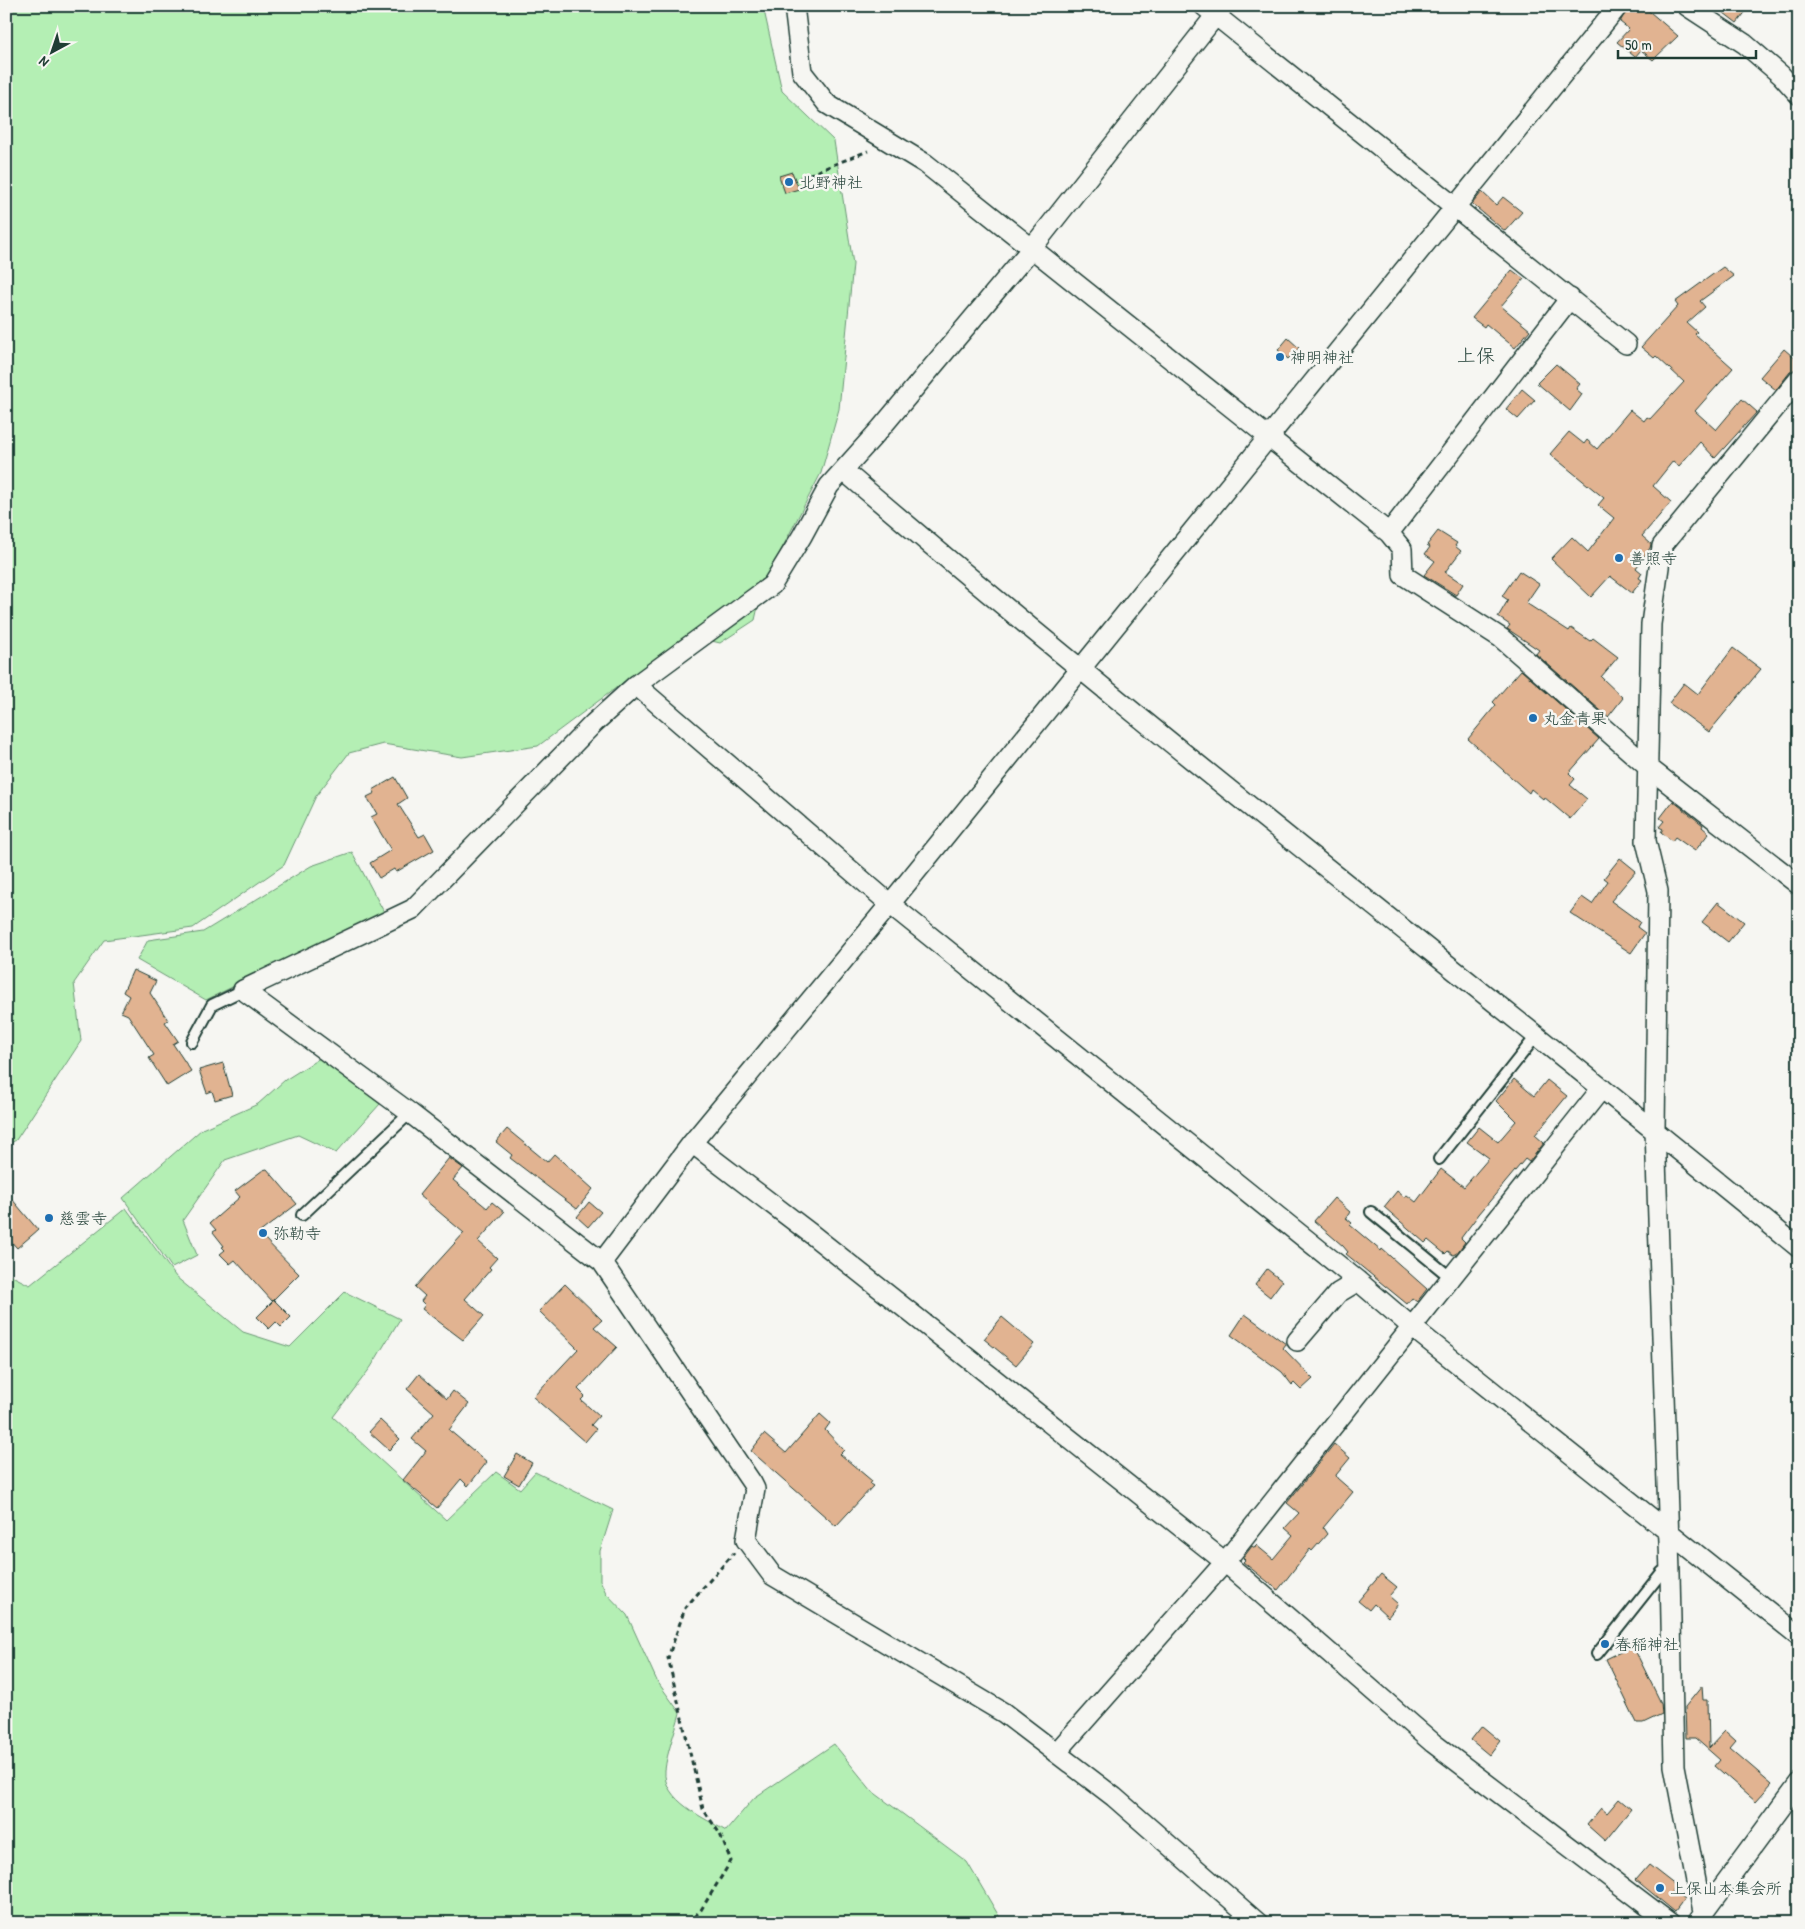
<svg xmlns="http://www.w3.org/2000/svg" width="1805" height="1929" viewBox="0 0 1805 1929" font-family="'Patrick Hand','Klee One',sans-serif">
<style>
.green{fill:#b4efb4;stroke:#6a9674}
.building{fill:#e1b391;stroke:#1f3d34}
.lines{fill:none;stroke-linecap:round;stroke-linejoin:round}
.lane-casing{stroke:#1f3d34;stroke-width:14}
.street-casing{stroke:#1f3d34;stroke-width:22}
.path{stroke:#1f3d34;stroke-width:3;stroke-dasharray:5 4;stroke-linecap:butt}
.lane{stroke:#f6f6f2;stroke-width:10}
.street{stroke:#f6f6f2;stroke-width:19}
.poi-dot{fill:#1f6fb2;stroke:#f6f6f2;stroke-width:2}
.labels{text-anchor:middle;stroke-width:5;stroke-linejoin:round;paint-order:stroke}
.poi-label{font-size:16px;fill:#1f3d34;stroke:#f6f6f2;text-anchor:start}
.quarter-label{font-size:19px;fill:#1f3d34;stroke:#f6f6f2}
</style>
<rect width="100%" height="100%" fill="#f6f6f2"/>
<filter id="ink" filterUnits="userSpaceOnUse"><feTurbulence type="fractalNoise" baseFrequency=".02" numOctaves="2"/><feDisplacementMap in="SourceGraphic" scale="10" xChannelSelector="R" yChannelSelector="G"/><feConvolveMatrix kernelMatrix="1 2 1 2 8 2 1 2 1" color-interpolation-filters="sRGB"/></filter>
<g filter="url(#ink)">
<path class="green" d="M6 6H763L782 91 834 141 853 264 839 409 821 473 763 585 755 620 720 643 687 635 538 746 462 757 383 744 349 753 316 796 284 865 193 928 104 940 74 983 81 1041 16 1140 6 1146Z
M352 852 384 912 206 1000 137 960 148 940 203 932 311 866Z
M320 1058 380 1104 336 1153 298 1135 225 1160 183 1220 197 1255 172 1268 123 1198 202 1129 258 1104 285 1080Z
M126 1208 176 1277 243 1332 290 1347 345 1292 400 1319 371 1367 333 1417 446 1520 496 1472 520 1489 535 1472 613 1510 600 1551V1580L606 1593 627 1615 657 1681 680 1713C675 1732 667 1752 665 1770 662 1801 705 1818 726 1831L754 1798 834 1744 872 1791 967 1862 1003 1923H6V1273L30 1285Z"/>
<path class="building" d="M1629 6H1643L1678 36 1653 60 1641 50 1635 57 1617 42 1629 29 1620 22Z
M1715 6H1750L1737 23Z
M792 172 799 189 785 193 779 176Z
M1482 192 1496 205 1503 197 1522 212 1505 231 1472 204Z
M1723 267 1734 276 1700 301 1705 307 1687 323 1697 332 1695 334 1733 368 1695 411 1716 430 1742 399 1757 412 1715 458 1700 442 1679 466 1673 461 1653 486 1671 502 1642 536 1651 544 1650 548 1636 568 1642 573 1639 578 1642 580 1632 593 1610 576 1591 597 1551 559 1572 537 1588 552 1614 518 1598 505 1604 498 1550 454 1569 432 1584 444 1587 440 1597 449 1630 410 1644 421 1647 417 1650 419 1684 382 1656 356 1654 358 1641 347 1678 306 1675 302Z
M1512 270 1524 279 1501 306 1530 330 1515 348 1486 324 1484 327 1472 318Z
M1288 338 1299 348 1288 359 1278 350Z
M1784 349 1799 362V368L1790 372 1776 390 1760 377Z
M1556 364 1580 384 1576 389 1582 394 1581 396 1570 411 1537 383Z
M1522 389 1535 400 1518 419 1506 409Z
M1438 531 1457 543 1455 546 1461 551 1445 572 1463 584 1456 595 1424 575 1435 561 1425 554 1430 547 1427 545Z
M1519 571 1539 584 1526 603 1569 631 1571 628 1590 641 1593 638 1618 657 1601 677 1623 698 1608 717 1536 654 1539 650 1509 630 1507 629 1510 625 1498 617 1508 600 1502 596Z
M1733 648 1761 669 1709 732 1669 703 1684 683 1698 694Z
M1521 670 1599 739 1569 773 1575 779 1570 785 1587 799 1570 819 1544 797 1543 799 1531 789 1529 793 1468 739 1496 705 1493 702Z
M395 777 407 798 398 804 419 837 425 834 434 850 396 872 394 869 379 878 370 863 391 850 371 817 377 814 367 797 375 793 373 790Z
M1673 801 1703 825 1702 827 1709 833 1695 851 1675 837 1672 841 1661 832 1663 829 1659 827 1664 821 1660 818Z
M1620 858 1636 871 1611 901 1640 922 1637 927 1645 933 1631 953 1570 913 1582 897 1592 904 1608 881 1604 878Z
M1718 902 1744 922 1728 942 1702 922Z
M133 970 156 981 150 993 168 1020 165 1022 178 1041 173 1044 191 1071 167 1086 149 1058 154 1055 128 1015 121 1012 129 996 123 992Z
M223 1063 232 1095 215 1100 212 1091 207 1093 199 1070Z
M1514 1079 1534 1096 1547 1080 1567 1096 1535 1135 1544 1143 1529 1162 1525 1159 1479 1214 1461 1238 1465 1242 1457 1253 1453 1255 1448 1251 1445 1254 1428 1240 1425 1243 1384 1207 1397 1191 1404 1197 1407 1195 1416 1202 1441 1169 1464 1187 1489 1158 1467 1142 1479 1127 1498 1142 1516 1121 1496 1101Z
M507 1129 547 1162 554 1154 593 1189 577 1209 510 1158 512 1155 496 1142Z
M449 1158 463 1168 453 1180 487 1208 492 1202 504 1212 478 1241 497 1258 489 1267 491 1269 465 1299 484 1316 463 1340 422 1309 425 1305 421 1301 425 1296 415 1287 464 1233 419 1195Z
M267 1169 297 1204 259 1233 299 1274 272 1301 235 1260 230 1264 220 1254 225 1250 222 1247 224 1246 213 1232 216 1230 210 1223 240 1197 235 1191 263 1170Z
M6 1192 38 1230 17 1248 6 1236Z
M1334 1198 1350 1212 1346 1218 1352 1223 1350 1225 1381 1251 1382 1249 1427 1289 1417 1302 1412 1298 1407 1304 1346 1254 1348 1252 1343 1246 1314 1221Z
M589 1202 601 1212 588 1227 577 1217Z
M1267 1269 1282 1281 1270 1297 1255 1285Z
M565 1284 602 1320 594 1327 617 1347 578 1389 585 1396 581 1400 599 1416 591 1425 596 1429 585 1442 533 1397 578 1349 539 1311Z
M274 1300 291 1317 281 1327 276 1322 269 1329 257 1317Z
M1245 1314 1286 1344 1283 1348 1313 1379 1301 1390 1294 1383 1292 1385 1282 1372 1231 1335Z
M1002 1317 1034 1344 1016 1365 984 1339Z
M419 1374 447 1399 453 1391 469 1404 449 1430 487 1462 468 1486 461 1479 437 1508 403 1480 426 1451 412 1439 434 1413 407 1389Z
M820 1414 830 1423 825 1430 844 1450 840 1454 872 1481 870 1484 873 1486 836 1526 751 1451 764 1434 786 1453Z
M380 1420 400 1439 389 1450 369 1432Z
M1334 1444 1350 1458 1336 1475 1337 1478 1353 1492 1323 1528 1327 1534 1312 1551 1310 1549 1278 1590 1243 1562 1245 1560 1243 1558 1252 1546 1255 1548 1256 1545 1273 1559 1293 1535 1285 1528 1299 1513 1287 1503Z
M517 1454 532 1463 519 1485 504 1476Z
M1381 1574 1397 1587 1389 1596 1398 1604 1388 1617 1374 1604 1369 1610 1358 1601Z
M1633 1646 1661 1703 1662 1714 1643 1723H1637L1606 1659Z
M1702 1686 1703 1700H1708L1709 1748 1725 1731 1736 1741 1730 1748 1772 1784 1756 1802 1715 1766 1720 1760 1695 1738H1686L1685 1707Z
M1482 1726 1500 1741 1489 1755 1471 1740Z
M1619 1799 1631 1809 1605 1841 1587 1825 1601 1808 1607 1813Z
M1649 1865 1676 1886 1672 1891 1684 1900 1675 1912 1636 1880Z"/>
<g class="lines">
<g class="lane-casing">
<path id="lane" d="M192 1042 212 1005 243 990
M1439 1159 1537 1035
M1371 1212 1450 1277
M302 1215 410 1113
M1597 1654 1662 1572H1670"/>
</g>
<g class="street-casing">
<path id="street" d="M794 6 802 72 827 104 926 164 1389 533 1402 549 1403 575 1501 638 1649 768 1799 885
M1204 6 1626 344
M1223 6 1032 248 881 428 829 486 802 536 772 585 636 685 594 723 413 909 243 990 410 1113 602 1262 752 1483 755 1489 746 1540 772 1575 1004 1713 1114 1797 1258 1923
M1687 6 1745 44 1781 75 1799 95
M844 471C1155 738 1482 988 1799 1248
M1389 533 1570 298
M636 685 890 904 1358 1281 1413 1328 1799 1636
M692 1143 810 1233 1225 1562 1433 1743 1670 1923
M602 1262 692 1143 890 904 1618 6
M1297 1341 1338 1293 1358 1281
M1056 1753 1225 1562 1602 1088
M1698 1920 1799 1783
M1704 1923 1674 1766 1670 1572 1655 1130 1658 891 1646 841 1651 624 1662 546 1799 379"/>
</g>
<path class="path" d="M800 178 868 151
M688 1923 701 1910 731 1861 720 1834 703 1809 668 1658 685 1608 734 1553"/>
<use href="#lane" class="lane"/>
<use href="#street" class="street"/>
</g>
</g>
<g class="poi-dot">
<circle cx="789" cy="182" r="5"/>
<circle cx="1280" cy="357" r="5"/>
<circle cx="1619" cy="558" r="5"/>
<circle cx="1533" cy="718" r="5"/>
<circle cx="49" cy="1218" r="5"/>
<circle cx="263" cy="1233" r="5"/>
<circle cx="1605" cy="1644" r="5"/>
<circle cx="1660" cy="1888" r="5"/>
</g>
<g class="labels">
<g class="poi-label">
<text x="799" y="188">北野神社</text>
<text x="1290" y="363">神明神社</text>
<text x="1629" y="564">善照寺</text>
<text x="1543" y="724">丸金青果</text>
<text x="59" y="1224">慈雲寺</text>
<text x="273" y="1239">弥勒寺</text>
<text x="1615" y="1650">春稲神社</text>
<text x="1670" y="1894">上保山本集会所</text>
</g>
<g class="quarter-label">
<text x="1476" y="362">上保</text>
</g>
</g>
<rect width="1805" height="1929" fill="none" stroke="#f6f6f2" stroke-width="25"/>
<rect x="12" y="12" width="1780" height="1904" fill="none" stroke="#1f3d34" stroke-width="2" filter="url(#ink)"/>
<g transform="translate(52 52) rotate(220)" stroke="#f6f6f2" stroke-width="4" paint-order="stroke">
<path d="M0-4L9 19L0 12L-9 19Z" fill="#1f3d34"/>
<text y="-8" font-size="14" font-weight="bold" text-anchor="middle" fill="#1f3d34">N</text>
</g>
<path d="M1618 50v8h138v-8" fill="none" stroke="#1f3d34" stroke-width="2.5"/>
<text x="1625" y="50" font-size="15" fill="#1f3d34" stroke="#f6f6f2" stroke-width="4" paint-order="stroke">50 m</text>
</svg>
